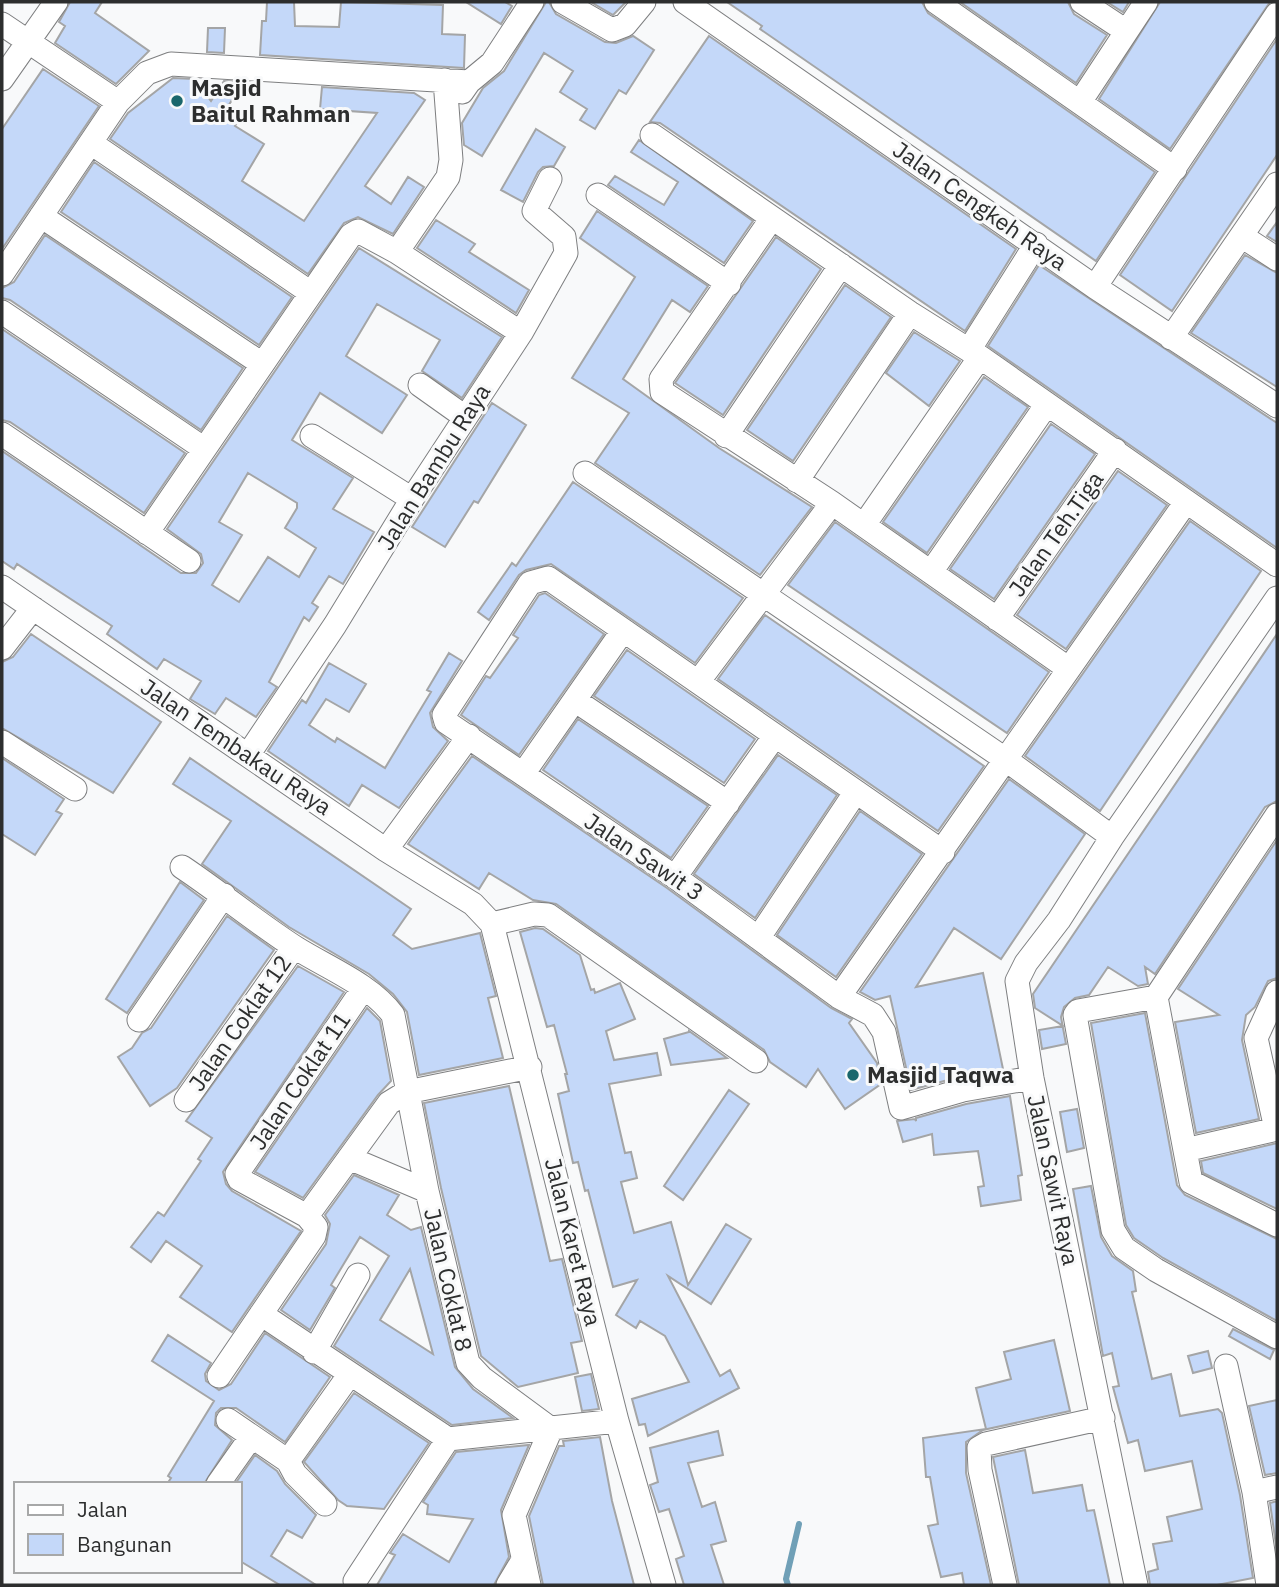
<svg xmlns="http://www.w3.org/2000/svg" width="1279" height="1587" viewBox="0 0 1279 1587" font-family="'IBM Plex Sans',sans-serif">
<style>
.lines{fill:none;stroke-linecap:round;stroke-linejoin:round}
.stream{stroke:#70a0b7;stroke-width:6}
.building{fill:#c4d8f9;stroke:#a4a5a6;stroke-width:2;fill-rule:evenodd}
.minor-casing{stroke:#7e7f80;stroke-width:25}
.minor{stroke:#fff;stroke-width:23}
.poi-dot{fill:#1a676c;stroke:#f8f9fa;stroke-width:2.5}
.labels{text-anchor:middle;stroke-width:6;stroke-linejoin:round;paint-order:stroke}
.poi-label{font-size:23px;font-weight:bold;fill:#2d2e2e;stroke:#f8f9fa;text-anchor:start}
.street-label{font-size:23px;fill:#2d2e2e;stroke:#f8f9fa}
</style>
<rect width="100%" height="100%" fill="#f8f9fa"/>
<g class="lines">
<path class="stream" d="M788 1585 786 1579 799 1524"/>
</g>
<path class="building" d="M70 2H102L95 13 149 51 116 84 55 43 65 26 59 22Z
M267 2H294L295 26 339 27 341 2 443 5 442 34 465 35 464 68 260 55 262 21H266Z
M466 2H505L512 6 501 24Z
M546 2H549L556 14 605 42 616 43 633 36 654 50 626 94 619 90 595 129 580 120 587 109 560 92 573 71 544 53 482 156 464 145 462 123 483 88 504 71Z
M591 2H626L613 15Z
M727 2H922L928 13 1155 172 1096 261 760 29 762 26Z
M960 2H1068L1074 14 1107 35 1076 83Z
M1107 2H1129L1123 12Z
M1160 2H1270L1170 149 1099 99Z
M208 28H225L224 53 207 52Z
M709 36 1016 249 965 331 660 123 650 122Z
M1277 39V155L1172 311 1120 275Z
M43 69 99 106 2 249V129Z
M173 78 194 79 211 101 224 81 243 82 224 113 238 121 235 126 264 144 242 181 304 221 377 113 320 109 322 87 414 93 425 100 365 186 391 204 408 177 424 187 393 234 358 217 344 223 308 274 110 139 128 113Z
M536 129 565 147 554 166 543 167 538 172 523 202 501 190Z
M639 140 753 221 724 263 608 185 615 176 664 205 678 182 631 152Z
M94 162 292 297 259 345 61 212Z
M597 211 708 286 690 312 672 300 623 379 719 448 812 507 760 575 595 463 629 413 572 378 635 277 580 238Z
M436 220 475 244 469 252 529 290 516 313 417 248Z
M1277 222V242L1267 236Z
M45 235 243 368 201 430 10 300 2 298V288L14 282Z
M776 237 821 269 723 415 675 383Z
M359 248 502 337 462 398 422 371 440 340 377 304 346 356 407 395 382 433 320 393 292 440 353 478 333 509 374 532 343 584 329 576 312 603 318 607 309 621 304 617 269 682 277 687 256 717 226 698 215 714 190 699 201 681 164 659 157 669 107 634 112 626 17 564 14 569 2 561V451L181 573H196L203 563 201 554 167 529ZM248 473 297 503V508L285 528 316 548 299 577 268 557 239 602 212 585 242 535 219 522Z
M1245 255 1277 273V387L1191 333Z
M1039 265 1277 423V548L988 346Z
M845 285 891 317 793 461 747 430Z
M2 329 185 453 144 513 10 422 2 420Z
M914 332 960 361 929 406 886 373Z
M984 377 1028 407 927 553 883 522Z
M492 403 526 425 478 503 474 501 445 547 412 527Z
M1051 424 1095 454 994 599 950 569Z
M1118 471 1167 505 1066 649 1017 615Z
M573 482 743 598 695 663 551 564 526 570 519 575 489 620 478 612 512 563 516 566Z
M1190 521 1261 571 1100 811 1025 756Z
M835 522 1049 672 1007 733 788 585Z
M545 593 604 634 519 755 461 715 486 676 490 678 518 638 513 635 539 595Z
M765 615 984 766 938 831 718 679Z
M31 634 161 722 113 793 2 728V662L13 657Z
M1277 634V801L1265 807 1155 974 1145 967 1148 984 1138 986 1108 967 1089 995 1075 998 1064 1007 1061 1017 1066 1044 1042 1049 1039 1030 1063 1026 1035 1008 1033 994Z
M627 650 755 739 724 783 594 696Z
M449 653 462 661 430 713 433 727 448 741 399 808 362 785 349 806 268 751 302 700 306 703 329 663 366 684 349 712 326 699 309 725 335 742 337 738 385 768 431 692 427 690Z
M578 719 708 806 671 858 543 770Z
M778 755 837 795 755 918 694 874Z
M472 756 667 888 831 1008 852 1019 849 1023 877 1063 881 1084 845 1109 818 1069 806 1087 770 1062 764 1050 556 904 533 900 489 873 479 889 408 844Z
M2 758 64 799 56 811 62 814 35 855 2 834Z
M190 758 411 909 393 935 412 949 480 933 496 996 488 998 503 1058 419 1075 407 1012 393 994 369 974 289 927 202 864 231 821 173 784Z
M1009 779 1085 834 1001 959 954 928 916 987 983 973 1003 1069 959 1077 911 1090 890 996 875 1000 860 992Z
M860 811 922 854 836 977 777 935Z
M1277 840V978L1268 981 1255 1007 1246 1015 1242 1040 1259 1119 1196 1133 1175 1022 1219 1015 1178 989Z
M180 882 204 900 127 1013 106 999Z
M227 916 274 950 177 1088 150 1106 118 1057 132 1048 142 1033 151 1028Z
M535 928 543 929 580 955 591 990 594 989 595 993 620 983 635 1019 606 1031 614 1060 657 1053 661 1075 609 1084 625 1153 631 1152 637 1178 621 1182 634 1233 671 1222 688 1285 726 1224 751 1239 711 1304 668 1276 720 1376 730 1370 739 1388 648 1436 645 1424 639 1425 632 1399 689 1382 665 1336 640 1321 636 1328 616 1315 637 1280 613 1287 588 1190 585 1191 578 1162 573 1163 558 1094 569 1091 565 1074H567L554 1025 547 1027 520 932Z
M298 966 344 992 223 1172 226 1184 232 1191 301 1231 232 1332 180 1297 202 1266 166 1241 151 1262 131 1247 158 1212 164 1216 201 1161 198 1159 212 1138 186 1121Z
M367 1008 380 1021 391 1081 378 1095 303 1198 255 1172Z
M1145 1013 1177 1185 1185 1195 1277 1239V1321L1163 1258 1134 1238 1126 1225 1091 1023Z
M689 1032V1031L727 1058 671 1065 664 1039Z
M509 1086 550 1261 562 1259 582 1341 571 1343 578 1373 518 1387 481 1356 441 1188 424 1103Z
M729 1090 749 1104 683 1200 664 1186Z
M1010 1096 1022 1175 1018 1176 1021 1200 981 1206 978 1187 984 1186 978 1151 934 1155 932 1134 903 1142 897 1121 915 1119 916 1121V1118L966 1104Z
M1077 1109 1084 1148 1067 1152 1060 1112Z
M1277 1143V1209L1203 1173 1201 1161Z
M354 1175 399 1195 387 1215 411 1230 421 1227 455 1367 473 1389 513 1418 452 1425 334 1346 389 1256 360 1237 331 1285 335 1288 310 1330 281 1310 326 1244 330 1224 325 1215ZM410 1269 422 1313 433 1354 380 1320Z
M1091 1186 1101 1237 1112 1256 1133 1271 1136 1291 1132 1292 1152 1379 1171 1374 1180 1416 1218 1409 1222 1413 1240 1495 1253 1578 1217 1585H1150L1148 1572 1158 1569 1153 1544 1172 1541 1167 1517 1202 1509 1192 1461 1145 1471 1138 1440 1128 1443 1113 1387 1119 1386 1112 1353 1103 1356 1073 1189Z
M1233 1329 1274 1350 1270 1359 1229 1336Z
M265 1333 330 1377 285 1442 236 1408H221L216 1413 215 1425 232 1440 204 1484H167L171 1478 168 1476 214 1401 152 1361 168 1335 211 1363 205 1374 206 1381 219 1390 231 1384Z
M1054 1340 1070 1411 983 1430 966 1442V1473L991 1585H964L962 1573 941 1577 928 1526 938 1524 930 1477H926L923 1438 986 1429 976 1388 1011 1379 1004 1352Z
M1208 1351 1212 1368 1193 1373 1188 1356Z
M591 1374 599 1409 582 1411 575 1377Z
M354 1393 429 1443 384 1509 347 1506 338 1500 304 1462Z
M1277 1400V1473L1265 1475 1249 1406Z
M718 1431 723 1455 688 1463 702 1507 715 1502 726 1541 711 1545 724 1585H684L676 1559 684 1556 669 1509 659 1512 650 1485 658 1482 650 1448Z
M600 1437 612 1501 634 1585H543L529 1516 559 1446H564L563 1441Z
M529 1445 501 1510 509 1557 494 1585H377L395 1555 390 1553 403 1534 449 1562 473 1519 427 1514 428 1505 423 1502 456 1452Z
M1025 1450 1033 1493 1082 1485 1087 1511 1094 1510 1110 1585H1019L993 1457Z
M255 1455 277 1471 285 1484 316 1515 302 1538 287 1530 271 1556 316 1585H280L240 1561V1484H235Z
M1277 1501V1552L1270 1503Z"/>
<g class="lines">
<g class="minor-casing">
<path id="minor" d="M563 2 612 30 625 25 644 2
M685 2 1095 287 1277 406
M936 2 1175 169
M1082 2 1126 31
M2 24 118 102 147 73 171 64 469 82
M2 79 56 2
M462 92 469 82 492 63 532 2
M1080 102 1146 2
M652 135 910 313 980 357 1277 565
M91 143 311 293
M598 195 729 284
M41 216 262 364
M772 218 661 379 662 392 832 503 1069 669
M1243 237 1277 259
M397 252 448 177 451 160 445 80
M2 274 118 102
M1095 287 1277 14
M2 312 203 448
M1171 338 1277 184
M969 350 1036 244
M420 385 465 417
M2 434 189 561
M312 436 412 499
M726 436 841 265
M585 473 1005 759 1112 837
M797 481 910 313
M864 525 980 357
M147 533 351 235 358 231 397 252 521 333
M931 572 1047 404
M2 587 386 850 473 904 492 924 617 1421 664 1585
M997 619 1115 450
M2 648 33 608
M698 682 832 503
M576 701 728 803
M2 742 75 789
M248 755 335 625 412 499 521 333 566 253 564 237 534 211 550 179
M523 774 622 632
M1277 815 1156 997 1191 1182 1277 1225
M386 850 469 736
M943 852 548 578 530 583 444 715 446 722 675 877 839 997 873 1015 884 1032 901 1108 963 1090 1032 1078
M182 867C221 893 257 923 296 948 328 968 371 985 393 1015L427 1191 468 1363 482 1378 551 1429 514 1515 529 1585
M675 877 774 737
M492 924 534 914 548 915 756 1061
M759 937 855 793
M839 997 1186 502
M1156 997 1078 1011 1075 1015 1113 1230 1124 1248 1156 1270 1277 1337
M139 1020 224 895
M186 1100 294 947
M1276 1129 1256 1038 1277 992
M1185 1150 1277 1129
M349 1158 427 1191
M307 1216 239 1179 237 1174 363 989
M261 1314 448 1439 617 1421
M314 1352 358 1275
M1226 1366 1254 1492 1268 1585
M219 1376 314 1236 316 1227 307 1216 389 1103 407 1092 530 1067
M228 1420 288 1461 350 1374
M288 1461 295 1474 325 1504
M218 1484 251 1437
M1254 1492 1277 1487
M355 1581 448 1439
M508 1585 523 1560
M1005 1585 980 1470 979 1448 986 1444 1103 1418
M1136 1585 1032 1078 1017 981 1026 963 1059 920 1112 837 1277 598"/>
</g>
<use href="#minor" class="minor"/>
</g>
<g class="poi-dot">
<circle cx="177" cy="101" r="7"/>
<circle cx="853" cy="1075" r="7"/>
</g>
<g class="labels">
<g class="poi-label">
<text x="191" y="96">Masjid<tspan x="191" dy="26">Baitul Rahman</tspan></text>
<text x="867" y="1083">Masjid Taqwa</text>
</g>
<g class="street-label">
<text transform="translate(980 206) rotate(35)" y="8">Jalan Cengkeh Raya</text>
<text transform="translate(434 467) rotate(-58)" y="8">Jalan Bambu Raya</text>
<text transform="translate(1056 534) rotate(-55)" y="8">Jalan Teh.Tiga</text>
<text transform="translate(236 747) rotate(34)" y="8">Jalan Tembakau Raya</text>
<text transform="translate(644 857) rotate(34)" y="8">Jalan Sawit 3</text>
<text transform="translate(240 1023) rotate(-55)" y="8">Jalan Coklat 12</text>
<text transform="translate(300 1081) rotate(-56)" y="8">Jalan Coklat 11</text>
<text transform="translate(1053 1180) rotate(78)" y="8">Jalan Sawit Raya</text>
<text transform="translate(573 1242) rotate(76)" y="8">Jalan Karet Raya</text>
<text transform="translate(448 1280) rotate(77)" y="8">Jalan Coklat 8</text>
</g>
</g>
<rect width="1279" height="1587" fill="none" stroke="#2d2e2e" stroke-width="7"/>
<rect x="14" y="1482" width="228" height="91" fill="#f8f9fa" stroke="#a7a8a8" stroke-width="2"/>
<rect x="28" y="1505" width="35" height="10" fill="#ffffff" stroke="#a7a8a8" stroke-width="2"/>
<text x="77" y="1517" font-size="21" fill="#2d2e2e">Jalan</text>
<rect x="28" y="1534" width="35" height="21" fill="#c4d8f9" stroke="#a7a8a8" stroke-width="2"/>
<text x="77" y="1552" font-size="21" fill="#2d2e2e">Bangunan</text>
</svg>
